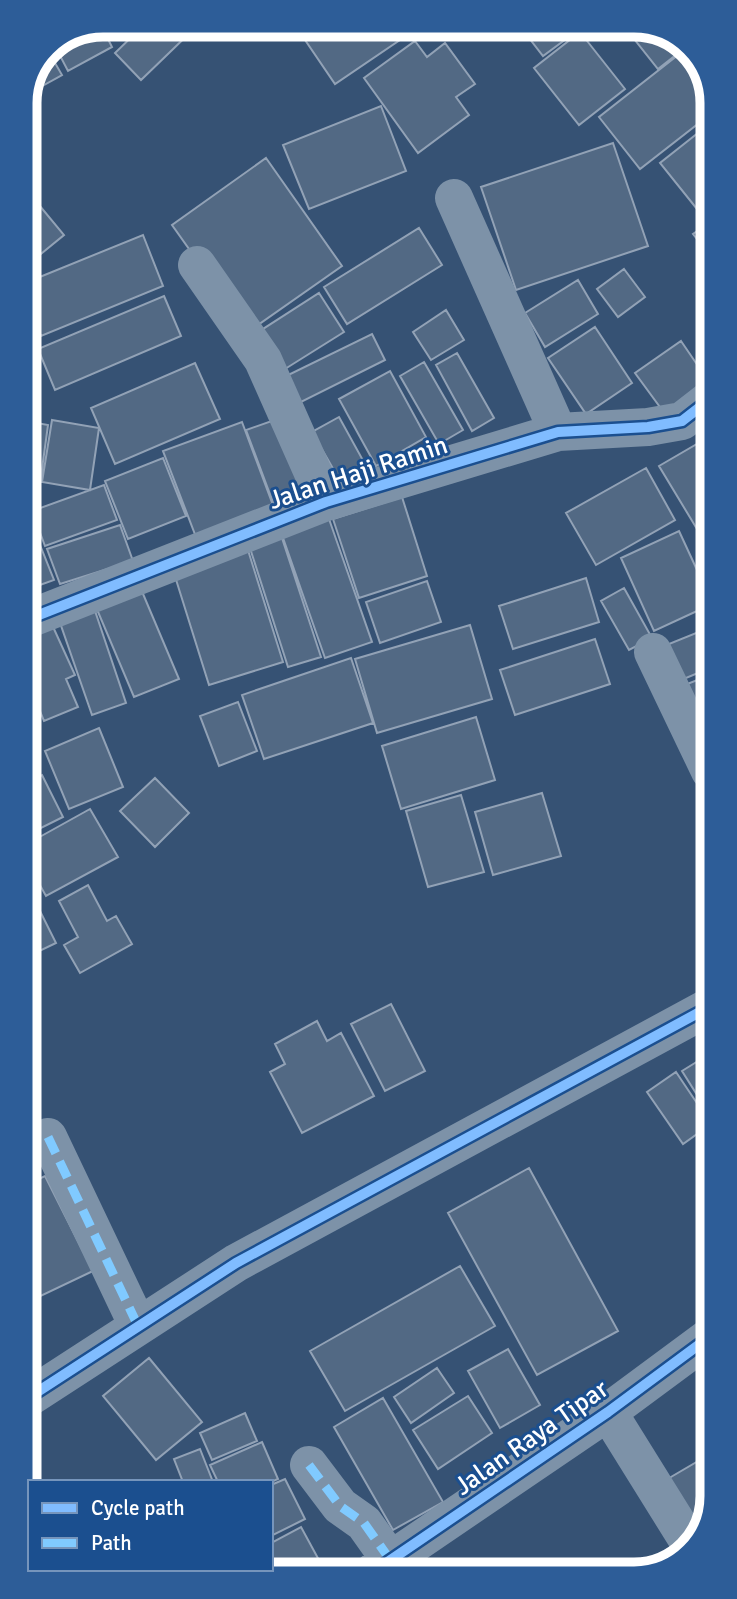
<svg xmlns="http://www.w3.org/2000/svg" width="737" height="1599" viewBox="0 0 737 1599" font-family="Signika,sans-serif">
<style>
.building{fill:#526984;stroke:#92a2b6;stroke-width:2}
.lines{fill:none;stroke-linecap:round;stroke-linejoin:round}
.minor{stroke:#7d92a8;stroke-width:38}
.quiet{stroke:#80caff;stroke-width:9;stroke-dasharray:18 9;stroke-linecap:butt}
.cycleway-casing{stroke:#1b4f8f;stroke-width:15}
.cycleway{stroke:#80bcff;stroke-width:10}
.labels{text-anchor:middle;stroke-width:6;stroke-linejoin:round;paint-order:stroke}
.street-label{font-size:26px;fill:#fff;stroke:#1b4f8f}
.rim{fill:none;stroke:#fff;stroke-width:9}
</style>
<rect width="100%" height="100%" fill="#365274"/>
<path class="building" d="M101 25 112 47 68 71 56 48Z
M144 25H198L141 80 115 53Z
M315 25H422L335 84 301 34Z
M519 25H585L543 56Z
M623 25H639L681 41 686 47 658 69Z
M580 32 625 89 579 125 534 68Z
M415 41 427 57 445 43 475 84 456 97 469 115 418 153 364 78Z
M687 48 708 77V116L640 169 599 117Z
M47 49 62 75 26 95Z
M381 106 406 171 309 209 283 145Z
M708 125 709 208 701 214 660 163Z
M613 143 648 246 516 290 481 187Z
M266 158 342 266 248 332 172 225Z
M25 188 64 235 25 267Z
M709 223V254L693 234Z
M419 228 442 265 347 324 324 287Z
M143 235 163 286 41 336 25 298V283Z
M624 269 645 297 618 317 597 289Z
M578 280 598 314 545 347 525 313Z
M319 293 344 332 277 374 252 336Z
M164 296 181 336 55 390 38 349Z
M446 310 464 340 431 360 413 332Z
M595 327 632 383 586 414 548 358Z
M372 334 385 360 291 407 278 380Z
M681 341 709 382 668 418 635 373Z
M457 353 494 418 472 431 436 365Z
M424 362 463 430 439 444 400 376Z
M195 363 220 419 115 464 91 408Z
M390 371 426 437 376 466 339 399Z
M286 416 314 491 274 505 246 430Z
M339 417 365 464 339 479 312 432Z
M52 420 99 428 90 490 42 482Z
M26 421 48 425 39 491 26 489Z
M242 422 274 508 196 537 163 451Z
M709 437 710 529 700 534 659 466Z
M163 458 186 516 128 539 105 481Z
M646 468 675 520 596 565 566 513Z
M104 485 117 520 45 546 32 511Z
M402 497 427 576 359 598 333 519Z
M26 510 54 580 26 590Z
M329 519 372 642 325 658 282 535Z
M120 525 133 561 60 584 47 549Z
M679 531 710 598V605L654 631 621 558Z
M281 535 321 657 288 667 249 545Z
M247 547 283 662 209 685 173 570Z
M586 578 599 622 513 649 499 606Z
M427 581 441 622 380 643 366 602Z
M138 582 179 679 134 697 93 600Z
M624 588 652 638 629 650 601 601Z
M92 602 126 703 92 715 57 614Z
M49 618 75 675 66 679 78 707 44 721 33 694 26 697V628Z
M470 625 492 699 377 733 355 659Z
M706 629 710 639V668L674 683 659 648Z
M595 639 610 684 515 715 500 670Z
M351 658 373 723 264 759 242 695Z
M710 675V712L691 720 677 688Z
M238 702 257 751 219 766 200 716Z
M476 717 495 780 401 809 382 746Z
M99 728 123 787 69 809 45 751Z
M42 775 63 817 27 835V783Z
M155 778 189 813 155 847 120 811Z
M542 793 561 856 493 875 475 812Z
M461 795 484 872 428 887 406 811Z
M90 809 118 857 46 896 27 862V844Z
M27 885 56 943 27 957Z
M88 885 107 921 116 916 132 944 80 973 64 945 78 937 59 901Z
M391 1004 425 1071 385 1091 351 1024Z
M317 1021 327 1041 341 1033 374 1096 302 1133 270 1072 285 1064 275 1044Z
M711 1053V1117L682 1071Z
M676 1072 711 1124 683 1144 647 1092Z
M529 1168 618 1331 537 1375 448 1213Z
M45 1176 93 1271 28 1302V1184Z
M460 1266 495 1326 345 1411 310 1351Z
M508 1349 540 1405 500 1428 468 1371Z
M149 1358 202 1422 156 1460 103 1396Z
M437 1368 454 1393 411 1423 394 1397Z
M468 1396 492 1433 438 1469 413 1430Z
M383 1398 443 1502 393 1530 334 1427Z
M245 1413 257 1441 212 1460 200 1433Z
M262 1442 278 1479 271 1482H218L210 1465Z
M200 1449 213 1482H183L174 1459Z
M712 1453V1496L697 1542 659 1484Z
M285 1479 305 1519 271 1536V1485Z
M301 1527 326 1573H258L255 1569H271V1543Z"/>
<g class="lines">
<path class="minor" d="M454 198 558 432
M197 265 263 360 326 502
M26 620 326 502 558 432 648 427 682 421 709 400
M653 652 710 771
M48 1137 138 1326
M28 1398 236 1263 711 1006
M608 1412 692 1547
M309 1465 340 1506 364 1523 391 1561
M373 1572 608 1412 712 1335"/>
<path class="quiet" d="M48 1137 138 1326
M309 1465 340 1506 364 1523 391 1561"/>
<g class="cycleway-casing">
<path id="cycleway" d="M26 620 326 502 558 432 648 427 682 421 709 400
M28 1398 236 1263 711 1006
M373 1572 608 1412 712 1335"/>
</g>
<use href="#cycleway" class="cycleway"/>
</g>
<g class="labels">
<g class="street-label">
<text transform="translate(358 472) rotate(-18)" y="9">Jalan Haji Ramin</text>
<text transform="translate(531 1437) rotate(-35)" y="9">Jalan Raya Tipar</text>
</g>
</g>
<path d="M0 0H737V1599H0ZM103 37H634A66 66 0 0 1 700 103V1496A66 66 0 0 1 634 1562H103A66 66 0 0 1 37 1496V103A66 66 0 0 1 103 37Z" fill="#2d5d98" fill-rule="evenodd"/>
<path class="rim" d="M103 37H634A66 66 0 0 1 700 103V1496A66 66 0 0 1 634 1562H103A66 66 0 0 1 37 1496V103A66 66 0 0 1 103 37Z"/>
<rect x="28" y="1480" width="245" height="91" fill="#1b4f8f" stroke="#7695bc" stroke-width="2"/>
<rect x="42" y="1503" width="35" height="10" fill="#80bcff" stroke="#7695bc" stroke-width="2"/>
<text x="91" y="1515" font-size="21" fill="#ffffff">Cycle path</text>
<rect x="42" y="1538" width="35" height="10" fill="#80caff" stroke="#7695bc" stroke-width="2"/>
<text x="91" y="1550" font-size="21" fill="#ffffff">Path</text>
</svg>
